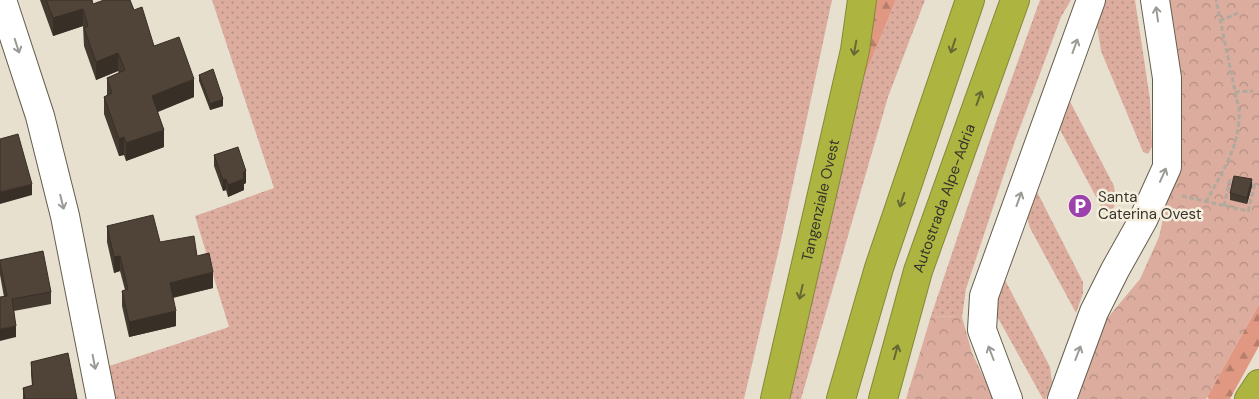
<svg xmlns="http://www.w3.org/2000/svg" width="1259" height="399" viewBox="0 0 1259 399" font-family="'DM Sans',sans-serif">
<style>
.grass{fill:url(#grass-dots)}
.forest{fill:url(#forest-firs)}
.park{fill:url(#park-crowns)}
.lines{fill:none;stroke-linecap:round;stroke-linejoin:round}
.minor-casing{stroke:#645e4e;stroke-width:30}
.highway-casing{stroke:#848839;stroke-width:30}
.path{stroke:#b1aa9c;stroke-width:3;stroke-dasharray:5 2.5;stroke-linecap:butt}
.minor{stroke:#fff;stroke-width:28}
.highway{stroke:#adb540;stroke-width:28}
.wall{fill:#453a30}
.shaded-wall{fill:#382f27}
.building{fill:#504338;stroke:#382f27}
.oneway{stroke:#9b9a96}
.oneway2{stroke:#666835}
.labels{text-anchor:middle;stroke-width:5;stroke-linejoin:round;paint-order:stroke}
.poi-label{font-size:15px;fill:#37342d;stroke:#f5eedc;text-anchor:start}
.street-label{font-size:15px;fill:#37342d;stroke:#f5eedc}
</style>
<defs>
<pattern id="grass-dots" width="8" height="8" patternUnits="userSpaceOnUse" patternTransform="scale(1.25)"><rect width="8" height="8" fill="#dcad9f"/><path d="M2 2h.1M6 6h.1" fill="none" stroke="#b38e82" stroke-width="1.8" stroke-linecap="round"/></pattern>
<pattern id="forest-firs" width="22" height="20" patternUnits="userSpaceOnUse" patternTransform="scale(1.25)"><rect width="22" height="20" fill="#e09882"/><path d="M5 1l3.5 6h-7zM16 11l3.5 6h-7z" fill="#b67d6b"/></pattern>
<pattern id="park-crowns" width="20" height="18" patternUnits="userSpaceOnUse" patternTransform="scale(1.25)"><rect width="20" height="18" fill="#dcad9f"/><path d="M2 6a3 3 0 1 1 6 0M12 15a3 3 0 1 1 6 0" fill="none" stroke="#b38e82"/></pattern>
</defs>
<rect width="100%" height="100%" fill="#e8e0cf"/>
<path class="grass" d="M212 0H832L781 240 744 399H112L106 367 229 327 195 216 274 188Z
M896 0H925L888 97 801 399H787L856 97Z
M1040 0H1071L1061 17 1015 141 966 289 962 317 931 316 997 119Z
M1099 0H1135L1150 99 1152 147 1148 154 1143 152 1141 147 1101 51 1096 19Z
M1063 88 1114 186 1116 201 1109 221 1059 128 1057 120Z
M1031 180 1083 282V293L1076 313 1030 228 1025 211Z
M1000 270 1050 367 1052 382 1046 399H1043L998 318 995 309Z"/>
<path class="forest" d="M871 0H896L856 97Z
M1259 304V346L1230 399H1209L1207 397Z"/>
<path class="park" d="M1169 0H1259V304L1206 399H1074L1100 327 1140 279 1159 237 1173 174 1174 105Z
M931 316 962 317 972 353 994 399H906Z"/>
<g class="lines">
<g class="minor-casing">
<path id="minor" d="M2 0 40 116 65 216 101 399
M1008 399 982 330 984 296 1091 0
M1062 399 1094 312 1115 270 1143 220 1167 167V78L1155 0"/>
</g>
<g class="highway-casing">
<g id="highway">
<path id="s1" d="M775 399 855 50 862 0"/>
<path d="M841 399 879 268 970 0"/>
<path id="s2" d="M883 399 918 271 1015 0"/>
<path d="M1249 399 1259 384"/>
</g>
</g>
<path class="path" d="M1220 21 1238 13
M1235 92 1253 91
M1182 196 1248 211 1255 184 1250 183
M1206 202C1222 172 1241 145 1239 110L1216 0
M1224 206 1230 179 1236 180"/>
<use href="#minor" class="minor"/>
<use href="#highway" class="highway"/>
</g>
<path class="wall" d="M40 0H92L93 4 134 10 154 46 194 97 158 112 164 147 126 161 124 155 119 156 104 114V97L107 95V78L119 73 118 71 96 80 84 46 83 26 53 36Z
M199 75 223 106 210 110 199 81Z
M214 155 246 183 244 184V190L228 197 226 190 223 191 214 166Z
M1252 186 1247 204 1230 200V193Z
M107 226 160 242 197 256 213 288 173 298 176 326 129 337 122 306V291L125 290 120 271 114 273 107 242Z
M0 260 51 292V304L14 311 16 337 4 297 0 275Z
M31 362 77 399H23V388L32 386 31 374Z"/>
<path class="shaded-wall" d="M83 9V26L53 36V18Z
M118 53V71L96 80V62Z
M194 79V97L152 114V96Z
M223 99V106L210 110V104Z
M164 130V147L126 161V143Z
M124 137V155L119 156V139Z
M246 171V183L244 184V190L228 197V185L243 172Z
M226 179V190L223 191V180Z
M1252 179V186L1247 204V198Z
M32 184V195L0 204V192Z
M120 256V271L114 273V257Z
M213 272V288L170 298V283Z
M176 311V326L129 337V322Z
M16 326V337L0 341V329Z"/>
<path class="building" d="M46 0H92L93 4 104 0H130L134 10 142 7 154 46 179 37 194 79 152 96 164 130 126 143 124 137 119 139 104 97 112 93 107 78 125 70 118 53 96 62 84 28 88 26 83 9 53 18Z
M213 69 223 99 210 104 199 75Z
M18 134 32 184 0 192V139Z
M238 147 246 171 243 172 244 179 228 185 226 179 223 180 214 155Z
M1234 176 1252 179 1247 198 1230 193Z
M153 215 160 242 194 236 197 256 209 253 213 272 170 283 176 311 129 322 122 291 128 289 120 256 114 257 107 226Z
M43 251 51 292 12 299 16 326 0 329V297L7 296 0 264V260Z
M68 353 77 399H25L23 388 33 385 31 362Z"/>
<defs><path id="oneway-shaft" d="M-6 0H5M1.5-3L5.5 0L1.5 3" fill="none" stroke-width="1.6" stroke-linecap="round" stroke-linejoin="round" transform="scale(1.25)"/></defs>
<g class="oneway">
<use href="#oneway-shaft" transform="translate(1157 14) rotate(-98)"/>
<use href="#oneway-shaft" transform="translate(17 46) rotate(72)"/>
<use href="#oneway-shaft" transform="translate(1075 46) rotate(-70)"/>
<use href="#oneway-shaft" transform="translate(1163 175) rotate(-66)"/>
<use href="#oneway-shaft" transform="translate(1019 199) rotate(-70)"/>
<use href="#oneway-shaft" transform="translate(62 202) rotate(76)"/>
<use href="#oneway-shaft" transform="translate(991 353) rotate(-111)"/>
<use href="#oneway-shaft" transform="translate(1078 353) rotate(-69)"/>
<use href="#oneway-shaft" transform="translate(94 362) rotate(79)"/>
</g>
<g class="oneway2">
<use href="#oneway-shaft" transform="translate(953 46) rotate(108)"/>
<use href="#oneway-shaft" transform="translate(855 48) rotate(100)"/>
<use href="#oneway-shaft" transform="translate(979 98) rotate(-70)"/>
<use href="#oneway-shaft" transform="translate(902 200) rotate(108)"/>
<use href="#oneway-shaft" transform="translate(801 292) rotate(103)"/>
<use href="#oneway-shaft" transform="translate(896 352) rotate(-75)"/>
</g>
<defs>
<g id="parking-disc" transform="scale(1.25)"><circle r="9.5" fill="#9d42ad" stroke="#f5eedc"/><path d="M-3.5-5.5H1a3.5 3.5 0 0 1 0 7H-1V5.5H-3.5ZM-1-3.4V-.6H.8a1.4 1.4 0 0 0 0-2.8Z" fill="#fff"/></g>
</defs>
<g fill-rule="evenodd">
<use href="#parking-disc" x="1080" y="206"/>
</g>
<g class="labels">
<g class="poi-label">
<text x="1098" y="202">Santa<tspan x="1098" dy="17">Caterina Ovest</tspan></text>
</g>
<g class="street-label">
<text dy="5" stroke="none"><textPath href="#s2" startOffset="210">Autostrada Alpe-Adria</textPath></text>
<text dy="5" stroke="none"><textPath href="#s1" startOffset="204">Tangenziale Ovest</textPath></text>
</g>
</g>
</svg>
